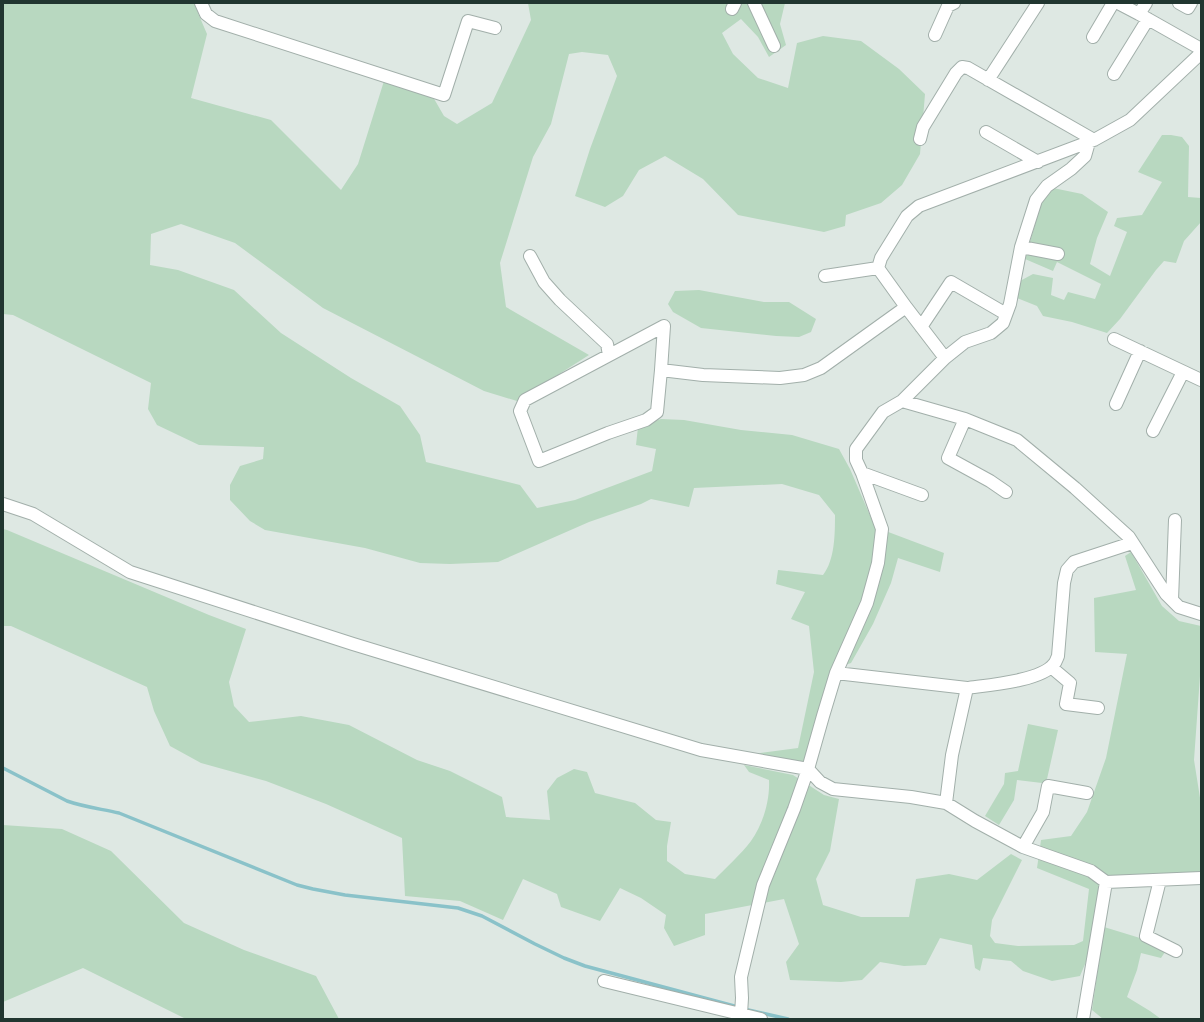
<svg xmlns="http://www.w3.org/2000/svg" width="1204" height="1022" viewBox="0 0 1204 1022" font-family="'Noto Sans',sans-serif">
<style>
.green{fill:#b8d8c0}
.lines{fill:none;stroke-linecap:round;stroke-linejoin:round}
.stream{stroke:#8ac2c9;stroke-width:3.5}
.minor-casing{stroke:#a2afaa;stroke-width:14}
.minor{stroke:#fff;stroke-width:12}
</style>
<rect width="100%" height="100%" fill="#dee8e3"/>
<path class="green" d="M3 3H195V6L207 34 191 98 271 120 341 190 358 164 384 81 433 97 444 116 457 124 492 103 531 20 528 3H785L780 24 786 45 769 57 758 37 741 19 722 33 733 54 758 78 788 88 797 43 823 36 861 41 899 69 925 94 920 154 902 185 881 203 846 215 845 226 824 232 738 215 703 179 665 156 639 170 623 196 605 207 575 196 590 149 617 76 608 55 582 52 569 54 551 124 533 157 500 263 506 307 589 355 517 401 484 391 323 308 235 243 181 224 151 234 150 265 178 270 234 290 281 333 351 378 400 406 420 435 426 462 520 485 537 508 575 500 652 471 656 449 636 445 638 427 661 419 684 420 741 430 792 435 839 449 850 469 875 527 944 553 940 572 898 558 891 583 873 624 851 663 833 669 804 764 753 754 798 748 814 672 809 626 791 619 805 592 776 584 778 570 823 575C835 560 835 533 835 515L819 495 782 484 694 488 689 507 651 499 641 504 589 522 498 562 450 564 420 563 365 548 265 530 250 521 230 500V485L240 466 263 459 264 447 199 445 157 425 148 409 151 383 13 315 3 314Z
M1162 135H1171L1182 137 1189 146 1188 197 1201 198V222L1184 241 1176 263 1164 261 1156 270 1120 319 1107 333 1072 322 1043 316 1037 306 1017 298 1020 281 1033 274 1053 278 1051 295 1064 300 1068 292 1095 299 1101 284 1057 262 1053 271 1025 259 1042 201 1053 188 1082 194 1108 212 1097 238 1090 264 1110 276 1127 232 1114 226 1117 218 1142 215 1162 182 1138 172Z
M699 290 764 302H789L816 319 811 332 799 337 776 336 701 328 673 312 668 304 675 291Z
M3 529 7 530 209 615 246 629 229 682 234 706 249 722 301 716 349 725 417 760 450 771 502 797 506 817 550 820 547 791 557 778 574 769 587 772 595 793 635 803 656 820 671 822 667 846V861L685 874 715 879C726 868 741 854 751 841 763 824 770 801 769 780L749 772 744 765 793 775 824 795 839 799 830 851 816 879 823 905 861 917H909L916 879 949 874 977 880 1011 854 1022 860 992 920 990 936 995 943 1018 946 1074 945 1083 941 1089 889 1037 868 1041 840 1071 836 1087 812 1106 758 1127 654 1095 652 1094 598 1136 590 1125 556 1131 552 1162 606 1179 621 1201 626V662L1194 760 1201 804V873L1110 876 1088 957 1080 976 1052 981 1023 971 1011 961 983 958 980 971 975 968 972 945 940 938 926 965 904 966 880 962 862 980 841 982 790 980 786 962 799 944 784 899 705 914V935L674 946 664 928 666 915 641 898 620 888 600 921 561 907 557 894 523 879 503 920 460 901 405 896 402 838 326 804 266 781 201 763 170 746 154 711 147 687 11 626H3Z
M1028 724 1058 730 1047 779 1042 783 1017 780 1014 800 999 825 985 816 1004 784 1005 773 1018 771Z
M3 825 62 829 111 851 184 923 244 950 316 976 339 1019H186L83 968 3 1002Z
M1104 927 1140 938 1165 952 1161 958 1141 953 1137 970 1127 997 1150 1011 1161 1019H1103L1092 1010Z"/>
<g class="lines">
<path class="stream" d="M3 768 67 801C84 807 102 809 119 813L297 885 313 889 345 895 458 908 482 916 535 944 564 958 585 966 738 1007
M744 1009 788 1019"/>
<g class="minor-casing">
<path id="minor" d="M201 3 206 14 215 21 444 95 468 21 495 28
M754 3 774 46
M1118 3 1139 14 1146 3
M1179 3 1188 8 1191 3
M732 9 735 3
M1139 14 1201 49
M935 35 948 6 954 3
M1093 37 1113 3
M1114 74 1148 19
M988 80 1038 3
M986 132 1038 162
M920 139 923 127 956 73 962 67 968 68 1094 140
M1021 247 1058 254
M530 256 544 282 560 300 607 344 609 355
M878 268 906 307
M825 276 878 268 881 258 907 216 919 206 1094 140 1130 120 1201 53
M921 327 951 282 1006 314
M1114 339 1201 380
M661 370 664 326 525 400 520 411 539 461 608 433 646 420 657 412 661 370 703 375 780 378 804 375 821 368 906 307 945 358
M902 401 965 419 1017 440 1075 488 1129 537 1166 594 1179 607 1201 614
M1116 404 1140 351
M965 419 948 458 990 481 1006 492
M1153 431 1183 372
M922 495 862 473 856 460V449L883 412 902 401 945 358 965 342 991 333 1003 323 1010 304 1021 247 1036 200 1047 186 1071 169 1085 156 1089 142
M3 504 33 514 130 572 353 644 701 750 808 769 820 782 833 789 911 797 946 803 975 821 1023 847 1091 871 1106 882 1201 878
M1172 600 1175 520
M1051 667 1070 683 1066 704 1098 708
M836 673 967 688
M946 803 952 755 967 688C988 685 1041 681 1054 664 1056 662 1057 658 1058 656L1064 583 1067 570 1074 562 1132 543
M1023 847 1043 812 1048 786 1087 793
M1160 880 1146 936 1176 951
M604 981 761 1019
M741 1014 742 998 741 977 763 885 794 809 808 769 823 716 836 673 867 603 878 563 882 529 862 473
M1083 1019 1106 882"/>
</g>
<use href="#minor" class="minor"/>
</g>
<rect width="1204" height="1022" fill="none" stroke="#213630" stroke-width="8"/>
</svg>
